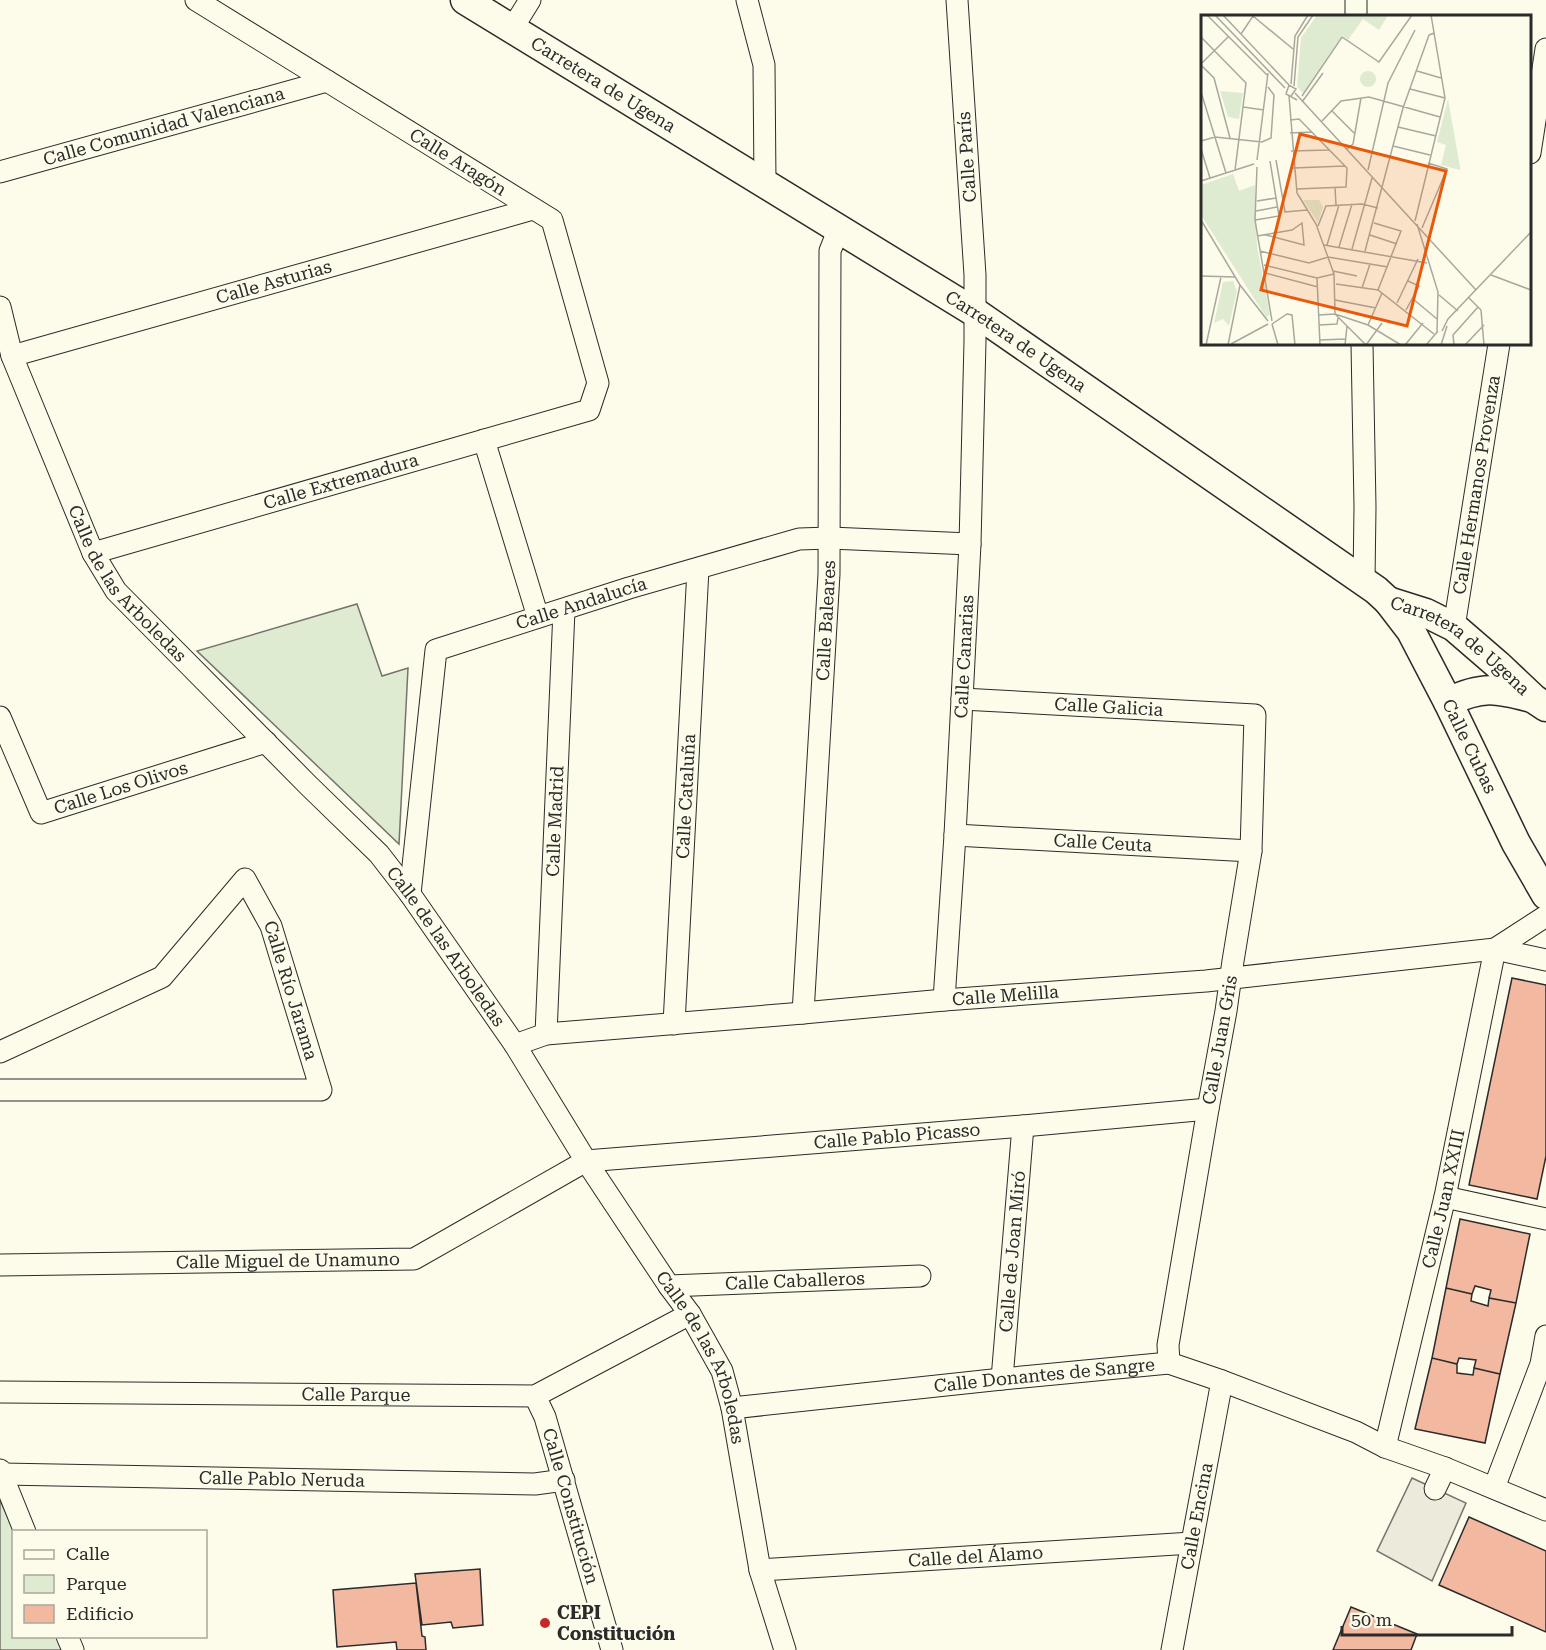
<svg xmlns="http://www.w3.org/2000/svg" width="1546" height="1650" viewBox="0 0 1546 1650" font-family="'Roboto Serif',serif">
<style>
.green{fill:#deebd1;stroke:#74746e;stroke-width:1.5}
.parking{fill:#eceadb;stroke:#74746e;stroke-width:1.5}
.building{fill:#f2b8a0;stroke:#2b2b2b;stroke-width:1.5}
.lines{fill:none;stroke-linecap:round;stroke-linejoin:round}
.minor-casing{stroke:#2b2b2b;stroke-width:23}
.secondary-casing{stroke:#2b2b2b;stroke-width:31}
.minor{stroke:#fdfbea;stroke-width:21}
.secondary{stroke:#fdfbea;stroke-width:28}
.poi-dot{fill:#c62828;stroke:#fdfbea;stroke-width:2}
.labels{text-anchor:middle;stroke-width:4.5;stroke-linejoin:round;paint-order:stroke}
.street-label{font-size:18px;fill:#2b2b2b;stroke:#fdfbea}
.poi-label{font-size:18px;font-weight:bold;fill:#2b2b2b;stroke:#fdfbea;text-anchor:start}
.inset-road{fill:none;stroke:#a9a89e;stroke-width:1.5}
.view{fill:#e8590c;fill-opacity:0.15;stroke:#e8590c;stroke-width:3}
.inset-edge{fill:none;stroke:#2b2b2b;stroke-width:3}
</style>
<rect width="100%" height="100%" fill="#fdfbea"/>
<path class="green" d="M357 604 382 676 408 668 399 844 197 651Z
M0 1500 14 1531V1636L60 1637 66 1650H0Z"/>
<path class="parking" d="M1412 1478 1466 1503 1432 1581 1377 1551Z"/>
<path class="building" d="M1512 978 1546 985V1156L1537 1199 1469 1185Z
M1460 1219 1530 1234 1516 1303 1489 1298 1491 1290 1475 1286 1472 1294 1446 1288Z
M1446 1288 1472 1294 1471 1301 1488 1306 1489 1298 1516 1303 1500 1374 1474 1368 1476 1360 1459 1358 1457 1364 1432 1358Z
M1432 1358 1457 1364V1373L1473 1375 1474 1368 1500 1374 1485 1443 1415 1429Z
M1469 1517 1546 1551V1632L1439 1585Z
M480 1569 483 1625 453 1628 451 1622 422 1625 415 1574Z
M416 1583 422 1636 425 1637 426 1650H397L396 1642 337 1647 333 1590Z
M1351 1607 1417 1634 1411 1650H1333Z"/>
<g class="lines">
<g class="minor-casing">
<g id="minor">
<path d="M747 0 764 65 765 184"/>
<path d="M1356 0V16"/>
<path d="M512 29 530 0"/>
<path d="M1530 153 1546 49"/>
<path id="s1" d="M0 172 327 81"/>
<path id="s2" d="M0 307 12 356 93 553 116 591 309 786 379 854 410 894 515 1045 586 1161 669 1286 690 1314 722 1371 732 1408 760 1570 785 1650"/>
<path d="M1362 344 1365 507 1364 581"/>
<path id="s3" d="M12 356 533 209"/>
<path d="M484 440 538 617"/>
<path id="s4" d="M93 553 589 410 598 383 552 220 196 0"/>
<path id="s5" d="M1454 627 1499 344"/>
<path id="s6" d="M962 699 1255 715 1251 851 1233 961 1226 1011 1208 1109 1168 1345 1169 1363"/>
<path id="s7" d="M0 717 41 813 266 742"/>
<path id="s8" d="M955 835 1251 851"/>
<path id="s9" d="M410 894 436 650 629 588 799 539 830 538 970 544"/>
<path d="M1495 949 1546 916"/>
<path id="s10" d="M944 1000 955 835 970 544 975 341V275L957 0"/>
<path id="s11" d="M803 1013 829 574 830 251 839 228"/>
<path id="s12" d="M674 1024 698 569"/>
<path id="s13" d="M546 1034 564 610"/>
<path id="s14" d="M515 1045 546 1034 803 1013 944 1000 1206 981 1495 949 1546 960"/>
<path id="s15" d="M0 1052 162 977 245 879 271 926 321 1090H0"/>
<path d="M1445 1197 1546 1219"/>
<path id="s16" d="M0 1265 414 1259 586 1161 1023 1126 1208 1109"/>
<path id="s17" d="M669 1286 920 1276"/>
<path id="s18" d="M1002 1379 1023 1126"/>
<path id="s19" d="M0 1392 535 1396 690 1314"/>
<path id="s20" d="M535 1396 545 1417 612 1650"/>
<path id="s21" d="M732 1408 1002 1379 1169 1363 1222 1381 1356 1432 1385 1447 1445 1468 1546 1510"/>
<path id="s22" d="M1385 1447 1445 1197 1495 949"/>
<path d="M0 1470 25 1532"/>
<path id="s23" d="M2 1474 535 1484 564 1480"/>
<path d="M1494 1488 1541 1364 1546 1336"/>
<path d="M1435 1489 1445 1468"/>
<path id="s24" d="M760 1570 1192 1543"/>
<path d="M67 1636 73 1650"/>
<path id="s25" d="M1172 1650 1222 1381"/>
</g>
</g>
<g class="secondary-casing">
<g id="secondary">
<path id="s26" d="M465 0 976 313 1376 590 1388 601 1411 631 1448 702 1516 843 1546 895"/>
<path id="s27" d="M1388 601 1426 613 1454 627 1498 665 1534 699 1546 707"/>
<path d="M1448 702C1483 685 1497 689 1532 698"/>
</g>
</g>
<use href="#minor" class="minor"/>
<use href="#secondary" class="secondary"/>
</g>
<circle class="poi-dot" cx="545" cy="1623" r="6"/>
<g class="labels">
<g class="street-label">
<text dy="6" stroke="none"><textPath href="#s26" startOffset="162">Carretera de Ugena</textPath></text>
<text dy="6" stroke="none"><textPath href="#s1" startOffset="170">Calle Comunidad Valenciana</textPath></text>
<text transform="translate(967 157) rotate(-94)" y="6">Calle París</text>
<text transform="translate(458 162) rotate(32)" y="6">Calle Aragón</text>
<text dy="6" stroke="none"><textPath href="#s3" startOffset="272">Calle Asturias</textPath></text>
<text dy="6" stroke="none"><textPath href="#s26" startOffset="648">Carretera de Ugena</textPath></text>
<text dy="6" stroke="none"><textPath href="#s4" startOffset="258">Calle Extremadura</textPath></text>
<text dy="6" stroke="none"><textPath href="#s5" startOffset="144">Calle Hermanos Provenza</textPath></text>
<text dy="6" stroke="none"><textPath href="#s2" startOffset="308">Calle de las Arboledas</textPath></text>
<text dy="6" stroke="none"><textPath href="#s9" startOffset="398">Calle Andalucía</textPath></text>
<text dy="6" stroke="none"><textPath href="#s11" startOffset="393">Calle Baleares</textPath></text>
<text dy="6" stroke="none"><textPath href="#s27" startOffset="86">Carretera de Ugena</textPath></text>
<text dy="6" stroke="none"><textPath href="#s10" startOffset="344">Calle Canarias</textPath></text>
<text dy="6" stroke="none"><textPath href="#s6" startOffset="147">Calle Galicia</textPath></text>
<text dy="6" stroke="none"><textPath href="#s26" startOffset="1269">Calle Cubas</textPath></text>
<text dy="6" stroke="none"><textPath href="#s7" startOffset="188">Calle Los Olivos</textPath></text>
<text dy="6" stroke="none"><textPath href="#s12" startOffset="228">Calle Cataluña</textPath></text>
<text dy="6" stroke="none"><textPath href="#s13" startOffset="213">Calle Madrid</textPath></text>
<text dy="6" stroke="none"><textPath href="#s8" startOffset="148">Calle Ceuta</textPath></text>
<text dy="6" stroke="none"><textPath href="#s2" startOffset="794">Calle de las Arboledas</textPath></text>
<text dy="6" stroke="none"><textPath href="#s15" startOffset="428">Calle Río Jarama</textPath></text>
<text dy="6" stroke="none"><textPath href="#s14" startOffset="494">Calle Melilla</textPath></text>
<text transform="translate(1220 1040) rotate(-80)" y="6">Calle Juan Gris</text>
<text dy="6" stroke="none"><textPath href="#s16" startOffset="924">Calle Pablo Picasso</textPath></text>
<text dy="6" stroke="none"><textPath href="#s22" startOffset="255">Calle Juan XXIII</textPath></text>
<text dy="6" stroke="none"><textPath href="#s18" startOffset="128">Calle de Joan Miró</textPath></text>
<text dy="6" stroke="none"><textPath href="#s16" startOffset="288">Calle Miguel de Unamuno</textPath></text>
<text dy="6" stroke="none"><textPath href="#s17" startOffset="126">Calle Caballeros</textPath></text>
<text dy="6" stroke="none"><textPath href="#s2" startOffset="1280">Calle de las Arboledas</textPath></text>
<text dy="6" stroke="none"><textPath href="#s21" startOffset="314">Calle Donantes de Sangre</textPath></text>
<text dy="6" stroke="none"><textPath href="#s19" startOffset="356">Calle Parque</textPath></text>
<text dy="6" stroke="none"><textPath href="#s23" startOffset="280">Calle Pablo Neruda</textPath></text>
<text dy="6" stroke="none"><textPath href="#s20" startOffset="116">Calle Constitución</textPath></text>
<text dy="6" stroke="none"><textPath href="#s25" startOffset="136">Calle Encina</textPath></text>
<text dy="6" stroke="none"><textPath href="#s24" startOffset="216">Calle del Álamo</textPath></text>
</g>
<g class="poi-label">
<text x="557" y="1619">CEPI<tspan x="557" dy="21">Constitución</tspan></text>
</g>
</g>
<g transform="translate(1201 15)">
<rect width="330" height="330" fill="#fdfbea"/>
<path d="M116 0H187L178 15 162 4 147 25 141 20 102 78 96 72 100 23ZM159 64a8 8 0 1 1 16 0a8 8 0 1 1-16 0ZM19 76 42 78 38 104 27 102ZM247 84 259 152V155L240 150 245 130 236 127ZM32 159 38 176 54 170 56 231 69 300 65 302 0 200V170ZM102 185H118L122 192 117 208ZM32 266 36 276 28 311 22 304 13 308 22 267Z" fill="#deebd1"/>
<path class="inset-road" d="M6 0 66 60M14 0 84 73M22 0 88 70M40 19 52 1 92 34M0 22 45 68 34 155M0 49 27 22M0 50 13 63 29 123M216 56 240 63M90 69 94 21 107 0M93 71 97 22 112 0M209 74 244 83M0 77 25 158M94 78 275 275M88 81 96 178 115 209 133 259 134 299 165 330M90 81 95 74 88 70 85 79 96 85M101 81 141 22 178 47 211 0M101 87 122 58M42 92 63 95M131 96 153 118M89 105 98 104 146 153 145 172 95 174M121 106 140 86 168 82 239 102M197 112 235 121M89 118 111 117M0 126 14 122 61 127 70 123 73 80 67 72M192 131 229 140M0 134 9 163M146 134 152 129 160 83M90 136 128 135M56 145 67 58M75 145 84 197 106 195M56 152 54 205 71 306M92 153 144 151M167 155 187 68 214 15M0 166 53 149M134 172 135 190M56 186 75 183M55 196 76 192M0 205 39 270 67 306M54 205 78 201 69 146M214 206 244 83 230 0M173 208 200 216 177 275M216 209 237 277 236 317M117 211 125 191 161 189 177 193M221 213 246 154 227 148M169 220 196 229M56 221 91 215 101 208 103 230 65 220M123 230 226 248M126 230 138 190M138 232 151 189M151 234 171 163M59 236 108 248 127 242 187 252M164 236 202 93 228 20 233 18M63 250 116 263 133 259M132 256 156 261M64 258 117 272M290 260 330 275M0 261 34 262M116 263 119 330M135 269 177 275 233 319M161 273 169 249M238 280 257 296M268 283 280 295 283 330M212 284 236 304M134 285 175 293M196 288 217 244M205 295 218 271 207 266M118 300 134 299 167 310 200 330M71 309 86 299 91 300 94 330M71 309 77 330M118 310 136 309 137 303M167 310 181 278M241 316 247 304 330 217M119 325 144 324M30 329 67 309M5 330 20 262M27 330 39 270M144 330 146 311M165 330 181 308M204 330 222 308M225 330 237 316M240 330 246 311M253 330 252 320 277 292M264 330 283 310"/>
<path class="view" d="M99 119 245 156 206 311 60 275Z"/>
<rect width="330" height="330" class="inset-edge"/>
</g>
<rect x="12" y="1530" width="195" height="108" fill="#fdfbea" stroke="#a9a89e" stroke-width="1.5"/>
<rect x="24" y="1550" width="30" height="9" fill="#fdfbea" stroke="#a9a89e" stroke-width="1.5"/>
<text x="66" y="1560" font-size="18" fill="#2b2b2b">Calle</text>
<rect x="24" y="1575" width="30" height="18" fill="#deebd1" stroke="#a9a89e" stroke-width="1.5"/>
<text x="66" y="1590" font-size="18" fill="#2b2b2b">Parque</text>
<rect x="24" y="1605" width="30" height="18" fill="#f2b8a0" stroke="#a9a89e" stroke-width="1.5"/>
<text x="66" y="1620" font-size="18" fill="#2b2b2b">Edificio</text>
<path d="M1342 1626v9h170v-9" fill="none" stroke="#2b2b2b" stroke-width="3"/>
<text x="1351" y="1626" font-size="18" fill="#2b2b2b" stroke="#fdfbea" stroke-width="4.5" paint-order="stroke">50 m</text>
</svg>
